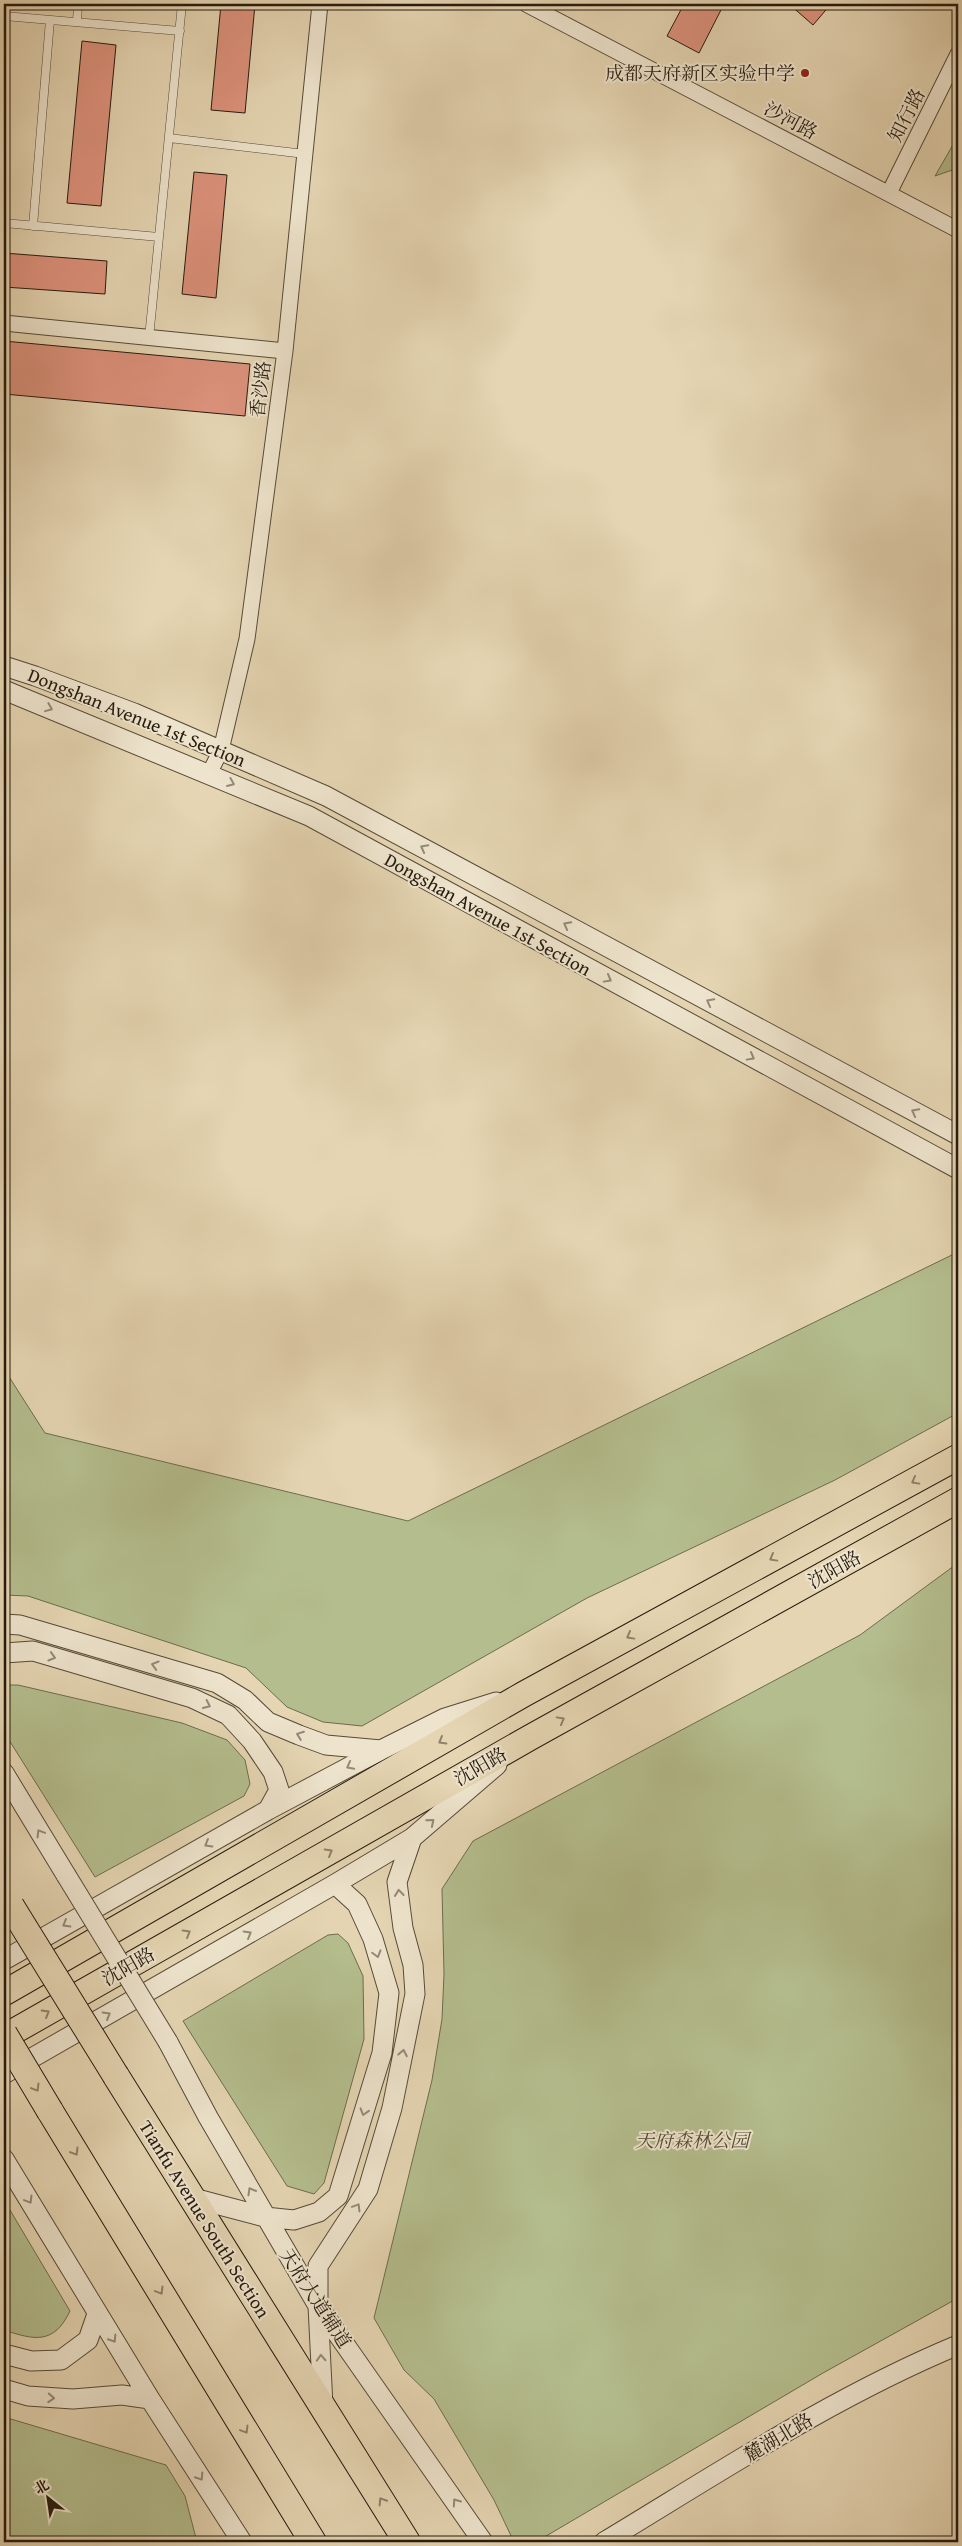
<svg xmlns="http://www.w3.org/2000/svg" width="962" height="2546" viewBox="0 0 962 2546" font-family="'Gentium Book Plus','Noto Serif SC',serif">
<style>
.green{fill:#b4bd8d;stroke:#6d6c4e}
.building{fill:#dd927c;stroke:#261b0f}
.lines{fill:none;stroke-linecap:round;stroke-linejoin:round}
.service-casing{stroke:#564a38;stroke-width:9}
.minor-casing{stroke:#564a38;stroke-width:17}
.tertiary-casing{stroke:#564a38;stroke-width:21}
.primary-casing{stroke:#261b0f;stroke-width:27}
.trunk-casing{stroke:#261b0f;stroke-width:28}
.service{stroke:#eee4cd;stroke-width:8}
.minor{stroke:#eee4cd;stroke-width:15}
.tertiary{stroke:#eee4cd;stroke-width:19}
.primary{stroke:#e5d5b2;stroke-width:25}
.trunk{stroke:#e5d5b2;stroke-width:26}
.tertiary-bridge-casing{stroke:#564a38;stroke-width:21;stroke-linecap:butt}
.trunk-bridge-casing{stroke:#261b0f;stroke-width:28;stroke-linecap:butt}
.tertiary-bridge{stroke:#eee4cd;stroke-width:19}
.trunk-bridge{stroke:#e5d5b2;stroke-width:26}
.oneway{stroke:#948a78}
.oneway2{stroke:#8f8169}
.poi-dot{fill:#8f2418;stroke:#eee4cd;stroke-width:2}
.labels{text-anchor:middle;stroke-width:4;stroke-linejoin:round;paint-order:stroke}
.poi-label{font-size:19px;fill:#261b0f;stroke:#eee4cd;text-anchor:end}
.street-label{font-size:19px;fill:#261b0f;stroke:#eee4cd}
.park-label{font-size:19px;font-style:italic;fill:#514c35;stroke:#eee4cd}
</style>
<rect width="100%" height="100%" fill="#e5d5b2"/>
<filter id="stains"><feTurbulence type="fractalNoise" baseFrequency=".004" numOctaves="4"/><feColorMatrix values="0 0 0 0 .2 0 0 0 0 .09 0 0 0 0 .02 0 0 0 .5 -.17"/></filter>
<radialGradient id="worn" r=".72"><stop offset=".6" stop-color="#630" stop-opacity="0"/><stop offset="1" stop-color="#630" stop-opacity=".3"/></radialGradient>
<path class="green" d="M958 136V168L935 176Z
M958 1252V1413L835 1480 587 1598 362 1726 323 1722 287 1707 246 1668 28 1596 4 1595V1369L45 1433 408 1521Z
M958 1563V2298L823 2373 536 2542H514L494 2500 434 2399 404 2370 374 2318 432 2080 442 2019 444 1974 442 1889 473 1841 860 1635Z
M4 1685H18L182 1723 227 1740 245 1760 250 1784 244 1796 95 1877 4 1732Z
M338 1934 348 1943 363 1976 364 2039 324 2183 314 2194 287 2186 183 2021 328 1935Z
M4 2200 70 2311C54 2345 34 2340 4 2330Z
M4 2417 166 2465 185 2496 197 2542H4Z"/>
<path class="building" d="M221 4H255L245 113 211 110Z
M684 4H724L699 53 667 36Z
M789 4H831L813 25Z
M82 41 116 45 101 206 67 203Z
M194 172 227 175 216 298 182 294Z
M4 253 107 261 105 294 4 287Z
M4 341 250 364 245 416 4 394Z"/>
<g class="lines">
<g class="service-casing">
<path id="service" d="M4 16 180 31
M77 22 78 4
M169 138 305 154
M4 223 159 237
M33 226 50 20
M149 338 182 4"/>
</g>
<g class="minor-casing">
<path id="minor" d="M526 4 958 230
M889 193 958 54
M4 323 285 351
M209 774 221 750 247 639 285 351 320 4"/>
</g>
<g class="tertiary-casing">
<path id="tertiary" d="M4 666 35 676 134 713 326 796 958 1135
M4 690 309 816 958 1169
M4 1624 20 1625 217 1683 245 1700 268 1722 299 1735 326 1745 381 1750
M4 1653 33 1651 192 1698 228 1715 252 1741 273 1772 279 1790 268 1810
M4 1773 66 1875
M4 1960 268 1810 381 1750 445 1718 496 1702
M168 2042 208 2117 318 2306 483 2542
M4 2074 335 1884 412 1838 497 1765
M4 2159 150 2399 242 2542
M193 2198 265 2217 294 2220 319 2212 338 2196 382 2053 389 1993 373 1939 357 1904 335 1884
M4 2354 31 2361 61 2360 88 2340 97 2314
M4 2389 28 2396 73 2399 122 2395 150 2399
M323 2406 318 2306V2266L368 2189 392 2108 415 1994 413 1965 403 1928 397 1882 412 1838
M604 2542C720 2472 833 2397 958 2345"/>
</g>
<g class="primary-casing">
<path id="primary" d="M4 1993 524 1694 958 1457
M4 2037 531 1737 958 1500"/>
</g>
<g class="trunk-casing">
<path id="trunk" d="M116 2076 407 2542
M50 2111 313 2542"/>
</g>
<use href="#service" class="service"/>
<use href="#minor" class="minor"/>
<use href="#tertiary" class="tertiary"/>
<use href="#primary" class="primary"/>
<use href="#trunk" class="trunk"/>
<g class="tertiary-bridge-casing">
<path id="tertiary-bridge" d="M66 1875 168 2042"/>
</g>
<g class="trunk-bridge-casing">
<path id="trunk-bridge" d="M11 1906 116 2076
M4 2034 50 2111"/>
</g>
<use href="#tertiary-bridge" class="tertiary-bridge"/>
<use href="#trunk-bridge" class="trunk-bridge"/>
</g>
<defs><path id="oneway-chevron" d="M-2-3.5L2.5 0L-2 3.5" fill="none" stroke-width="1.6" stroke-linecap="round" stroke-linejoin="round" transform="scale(1.25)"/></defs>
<g class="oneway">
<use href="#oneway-chevron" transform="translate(49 708) rotate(22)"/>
<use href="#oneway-chevron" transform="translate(231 783) rotate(23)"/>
<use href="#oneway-chevron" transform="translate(424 848) rotate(-152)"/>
<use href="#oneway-chevron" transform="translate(567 925) rotate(-152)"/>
<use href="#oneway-chevron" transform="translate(608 979) rotate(29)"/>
<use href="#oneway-chevron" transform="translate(710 1002) rotate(-152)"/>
<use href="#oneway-chevron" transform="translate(751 1057) rotate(29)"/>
<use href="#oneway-chevron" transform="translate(915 1112) rotate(-152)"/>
<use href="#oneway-chevron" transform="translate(52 1657) rotate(17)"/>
<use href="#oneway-chevron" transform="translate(155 1665) rotate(-164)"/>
<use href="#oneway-chevron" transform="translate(207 1705) rotate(25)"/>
<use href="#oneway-chevron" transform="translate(300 1735) rotate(-159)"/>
<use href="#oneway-chevron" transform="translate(350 1766) rotate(152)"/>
<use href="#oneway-chevron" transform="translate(431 1822) rotate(-40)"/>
<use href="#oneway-chevron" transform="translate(40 1833) rotate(-121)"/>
<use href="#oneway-chevron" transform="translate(208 1844) rotate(150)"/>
<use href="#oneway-chevron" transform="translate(399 1893) rotate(-96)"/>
<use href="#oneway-chevron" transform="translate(66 1924) rotate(150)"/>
<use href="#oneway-chevron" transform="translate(248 1934) rotate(-30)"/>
<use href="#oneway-chevron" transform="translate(377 1954) rotate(74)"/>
<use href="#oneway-chevron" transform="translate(107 2015) rotate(-30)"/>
<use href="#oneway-chevron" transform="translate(403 2053) rotate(-79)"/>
<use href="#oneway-chevron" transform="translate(364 2112) rotate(107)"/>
<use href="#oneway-chevron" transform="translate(251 2191) rotate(-120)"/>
<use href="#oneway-chevron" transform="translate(29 2200) rotate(59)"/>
<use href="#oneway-chevron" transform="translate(357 2207) rotate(-59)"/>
<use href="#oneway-chevron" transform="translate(113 2339) rotate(58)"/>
<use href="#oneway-chevron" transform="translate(321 2358) rotate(-93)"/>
<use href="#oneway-chevron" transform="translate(51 2398) rotate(4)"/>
<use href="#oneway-chevron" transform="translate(200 2477) rotate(57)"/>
<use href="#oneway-chevron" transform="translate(456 2502) rotate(-125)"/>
</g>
<g class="oneway2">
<use href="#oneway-chevron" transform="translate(915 1481) rotate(151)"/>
<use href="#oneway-chevron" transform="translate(773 1558) rotate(151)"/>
<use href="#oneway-chevron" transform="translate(630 1636) rotate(151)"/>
<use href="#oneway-chevron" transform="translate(561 1720) rotate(-29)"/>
<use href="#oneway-chevron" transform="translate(442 1741) rotate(150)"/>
<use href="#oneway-chevron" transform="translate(329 1852) rotate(-30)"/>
<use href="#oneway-chevron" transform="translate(187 1933) rotate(-30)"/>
<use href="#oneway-chevron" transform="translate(46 2013) rotate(-30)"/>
<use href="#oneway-chevron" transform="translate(36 2088) rotate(59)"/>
<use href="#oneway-chevron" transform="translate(75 2152) rotate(59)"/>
<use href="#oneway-chevron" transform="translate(160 2291) rotate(59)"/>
<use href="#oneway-chevron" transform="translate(245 2430) rotate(59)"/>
<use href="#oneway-chevron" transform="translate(382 2501) rotate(-122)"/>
</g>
<circle class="poi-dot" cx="805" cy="73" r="5"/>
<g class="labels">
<g class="poi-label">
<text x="795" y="80">成都天府新区实验中学</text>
</g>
<g class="street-label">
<text transform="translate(906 115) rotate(-63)" y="7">知行路</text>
<text transform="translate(791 120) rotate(28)" y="7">沙河路</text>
<text transform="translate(260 389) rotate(-83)" y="7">香沙路</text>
<text transform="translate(137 717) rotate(22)" y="7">Dongshan Avenue 1st Section</text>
<text transform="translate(488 914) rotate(29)" y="7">Dongshan Avenue 1st Section</text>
<text transform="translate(834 1569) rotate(-29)" y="7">沈阳路</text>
<text transform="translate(480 1766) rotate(-30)" y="7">沈阳路</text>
<text transform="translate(128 1966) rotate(-30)" y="7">沈阳路</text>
<text transform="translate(205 2219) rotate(58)" y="7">Tianfu Avenue South Section</text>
<text transform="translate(316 2298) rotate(57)" y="7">天府大道辅道</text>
<text transform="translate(778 2437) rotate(-31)" y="7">麓湖北路</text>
</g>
<g class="park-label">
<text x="692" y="2147">天府森林公园</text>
</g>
</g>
<rect width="962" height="2546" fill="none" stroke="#e5d5b2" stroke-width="20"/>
<rect x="5" y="5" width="952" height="2536" fill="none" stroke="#261b0f" stroke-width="2.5"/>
<rect x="10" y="10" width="942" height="2526" fill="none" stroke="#261b0f"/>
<g transform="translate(48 2498) rotate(330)" stroke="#eee4cd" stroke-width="4" paint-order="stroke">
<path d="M0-4L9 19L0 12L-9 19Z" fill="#261b0f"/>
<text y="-8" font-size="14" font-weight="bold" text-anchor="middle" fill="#261b0f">北</text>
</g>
<rect width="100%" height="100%" filter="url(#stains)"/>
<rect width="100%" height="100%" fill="url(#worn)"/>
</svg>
